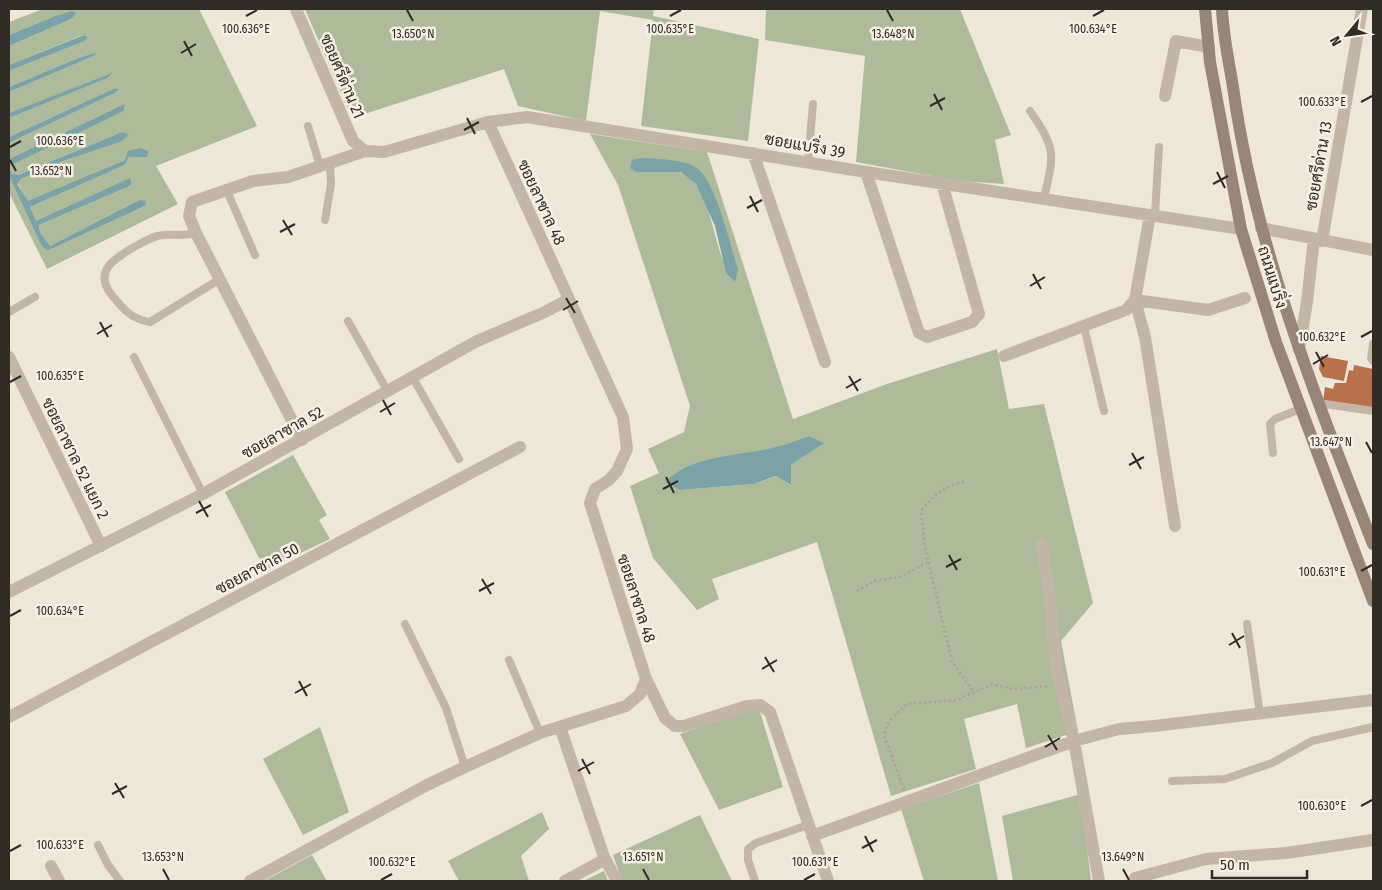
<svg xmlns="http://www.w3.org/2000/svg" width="1382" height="890" viewBox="0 0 1382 890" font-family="'Fira Sans Condensed',Sarabun,sans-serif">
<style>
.green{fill:#adbb9b;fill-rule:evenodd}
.water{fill:#7ba2a7}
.building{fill:#b8704d}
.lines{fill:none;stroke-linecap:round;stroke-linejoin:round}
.path{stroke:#afa191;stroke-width:2.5;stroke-dasharray:2.5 2.5;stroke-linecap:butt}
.service{stroke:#c4b6a6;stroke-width:8}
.minor{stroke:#c4b6a6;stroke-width:12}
.secondary{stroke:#978678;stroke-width:12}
.ticks{fill:none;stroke:#312b26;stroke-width:2}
.labels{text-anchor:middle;stroke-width:5;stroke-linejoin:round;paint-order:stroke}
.street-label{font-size:16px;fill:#312b26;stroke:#f6efe4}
.ticks-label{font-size:12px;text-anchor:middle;fill:#312b26;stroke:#f6efe4;stroke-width:5;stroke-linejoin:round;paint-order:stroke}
</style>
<rect width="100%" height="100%" fill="#eee6d9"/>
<path class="green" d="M43 9H199L257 126 156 166 178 204 47 269 9 193V176L41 245 47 251 145 206 139 200 50 246 40 232 39 225 130 186 132 184 130 179 35 222 30 207 125 165 129 157 140 156V148L125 160 28 202 17 183 21 179 129 134 122 132 18 175H12L9 166 14 162 124 111 125 105 9 159V143L115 93 119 89 115 88 9 137V118L108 78 111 74 9 113V92L94 56 97 52 78 58 9 87V71L85 41 88 37 83 35 9 65V46L71 19 75 14 55 16 9 35V22Z
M305 9H654L653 16 759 39 748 141 641 126 653 20 600 11 586 121 518 106 504 69 352 118Z
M766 9H960L1011 135 995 140 1004 184 959 181 856 162 865 56 765 40Z
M590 134 707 152 793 419 887 384 997 349 1009 409 1044 404 1093 603 1061 641 1078 731 1026 748 1017 704 964 719 976 769 891 796 817 542 712 579 719 599 697 610 653 558 630 486 659 473 648 449 684 432 690 406 618 185ZM698 169 735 282C713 263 714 179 679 172 666 170 650 172 637 172ZM809 436 823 443 791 465 790 485 777 476 754 484 680 490 780 446Z
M293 455 327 515 319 520 330 539 267 569 258 556 225 492Z
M751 709 760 712 783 787 719 810 680 734Z
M320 727 349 812 303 835 263 759Z
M979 783 998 881H924L901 809Z
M1081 794 1091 881H1013L1002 816Z
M542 812 549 829 521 856 529 881H459L448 861Z
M700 815 732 881H622L613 855Z
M312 855 327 881H264Z
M604 871 608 881H583Z"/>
<path class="water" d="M73 11 76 14 71 19 9 46V35L55 16Z
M84 35 88 37 85 41 9 71V65Z
M97 52 94 56 9 92V87L78 58Z
M112 73 108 78 9 118V113Z
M115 88 119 89 115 93 9 143V137Z
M125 104 124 111 9 166 12 174 18 175 122 132 129 134 122 141 66 160 21 179 17 184 28 201 125 160 128 151 140 148 148 151 147 157H129L125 165 30 207 36 221 130 178 132 184 130 186 39 225 40 232 50 246 139 200 146 201 145 206 47 251 41 245 9 176V159Z
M642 158C657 159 687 159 698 169 716 183 730 245 738 269L735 282 726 273 715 226 696 184 681 172H636L630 168 632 160Z
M809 436 824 443 791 465V485L776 476 754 484 680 490 665 482C694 453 742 457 780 446 790 443 800 439 809 436Z"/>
<path class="building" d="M1321 356 1348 361 1344 381 1323 377 1319 369Z
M1354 365 1373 369V410L1323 402 1325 387 1333 389 1335 383H1346L1349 370 1353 371Z"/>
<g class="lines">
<path class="path" d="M964 482C944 486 933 495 921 511L925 547 952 662 973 691
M857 591 874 581 901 577 928 562
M904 790 884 735 889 721 907 704 957 700 992 684 1013 689 1049 686"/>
<path class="service" d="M1030 111C1057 149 1054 155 1044 198
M308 126 320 166
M808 161 813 104
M227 191 255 255
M1155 215 1159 147
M325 220 331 184 330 163
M196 233C183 237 171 233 158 236 149 238 142 243 134 247 116 258 93 270 111 294 123 309 131 319 150 322L220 279
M9 312 35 297
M348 321 388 392
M1084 327 1104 411
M1373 344 1371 358 1373 361
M134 357 203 494
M413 378 459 459
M1318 403 1373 411
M1273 453 1270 424 1275 419 1300 409
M405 624 446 708 465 767
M1247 624 1260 714
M509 660 540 733
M1172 781 1225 779 1272 763 1312 741 1373 727
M98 845 108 865 120 881
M755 881 748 860V849L756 843 808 825"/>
<path class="minor" d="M296 9 353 141 365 151
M1165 96 1176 41 1209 47
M753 153 825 362
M866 172 919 333 927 337 972 322 979 314 942 183
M1261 228 1373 250
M1322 241 1362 9
M1299 350 1307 302 1314 239
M1004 356 1126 310 1135 300 1150 215
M9 357 101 546
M302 440 196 233 189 216 192 202 253 181 288 177 365 151 384 152 488 122 527 117 866 172 1241 229
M1175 526 1145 337 1135 300 1208 310 1245 298
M1042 544 1050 599 1056 668 1074 741 1099 881
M9 592 203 494 477 341 545 312 569 299
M646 679 665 718 675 726H684L747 706 760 705 770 712 828 881
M9 717 520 447
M560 727 604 857 602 861 565 881
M812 836 1074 741 1119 729 1154 726 1373 700
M604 857 617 881
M51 866 59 881
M1135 878 1206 859 1286 853 1373 840
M250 881 427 785 465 767 540 733 626 706 640 694 646 679 590 503 595 489 609 480 617 471 627 449 623 417 488 122"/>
<path class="secondary" d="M1205 9 1210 62 1241 229 1276 342 1373 601
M1222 9C1223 35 1229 62 1233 87 1255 247 1315 396 1373 544"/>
</g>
<path class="ticks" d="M407 10 413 21M887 10 893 21M246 16 257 10M670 16 681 10M1093 16 1104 10M184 41 192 56M181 53 196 44M934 94 942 110M1361 102 1372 96M930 106 945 98M467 118 475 134M464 130 479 122M10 147 21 141M10 160 16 171M1217 172 1225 188M1213 184 1228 176M750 196 758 212M747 208 762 200M283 220 292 235M280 232 295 224M1033 274 1041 289M1030 286 1045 277M566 298 575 313M563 310 578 301M100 322 108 337M97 334 112 325M1361 337 1372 331M1316 352 1324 367M1313 364 1328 355M849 376 858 391M10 382 21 376M846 388 861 379M383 400 391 415M380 412 395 403M1366 442 1372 453M1132 453 1141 469M1129 465 1144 457M666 477 674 493M663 489 678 481M199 501 208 517M196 513 211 505M949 555 957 570M946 567 961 559M1361 571 1372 565M482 579 491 594M479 591 494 583M10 616 21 610M1232 633 1240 648M1229 645 1244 636M765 657 774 672M762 669 777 660M299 681 307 696M295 693 311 684M1048 735 1057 750M1045 747 1060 738M582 759 590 774M578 771 594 762M115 783 124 798M112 794 127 786M1361 806 1372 800M865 836 873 852M862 848 877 840M10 851 21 845M163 869 169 880M643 869 649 880M1123 869 1129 880M381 880 392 874M804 880 815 874"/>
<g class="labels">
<g class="street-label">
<text transform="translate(343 76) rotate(67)" y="6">ซอยศรีด่าน 21</text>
<text transform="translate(805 145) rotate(10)" y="6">ซอยแบริ่ง 39</text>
<text transform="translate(1318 166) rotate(-80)" y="6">ซอยศรีด่าน 13</text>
<text transform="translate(542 202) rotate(65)" y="6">ซอยลาซาล 48</text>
<text transform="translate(1273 277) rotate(73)" y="6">ถนนแบริ่ง</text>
<text transform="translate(282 432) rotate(-29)" y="6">ซอยลาซาล 52</text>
<text transform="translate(76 458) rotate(64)" y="6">ซอยลาซาล 52 แยก 2</text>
<text transform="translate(257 568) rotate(-28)" y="6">ซอยลาซาล 50</text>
<text transform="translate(637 598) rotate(72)" y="6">ซอยลาซาล 48</text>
</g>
</g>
<g class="ticks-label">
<text x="246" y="33">100.636°E</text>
<text x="670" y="33">100.635°E</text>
<text x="1093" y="33">100.634°E</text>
<text x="413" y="38">13.650°N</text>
<text x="893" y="38">13.648°N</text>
<text x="1322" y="106">100.633°E</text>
<text x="60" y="145">100.636°E</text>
<text x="51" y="175">13.652°N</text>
<text x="1322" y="341">100.632°E</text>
<text x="60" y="380">100.635°E</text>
<text x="1331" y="446">13.647°N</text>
<text x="1322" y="576">100.631°E</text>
<text x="60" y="615">100.634°E</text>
<text x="1322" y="810">100.630°E</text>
<text x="60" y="849">100.633°E</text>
<text x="163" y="861">13.653°N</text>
<text x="643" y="861">13.651°N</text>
<text x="1123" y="861">13.649°N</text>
<text x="392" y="866">100.632°E</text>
<text x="815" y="866">100.631°E</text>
</g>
<rect width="1382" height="890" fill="none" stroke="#312b26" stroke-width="20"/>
<g transform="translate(1347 35) rotate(241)" stroke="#f6efe4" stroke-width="4" paint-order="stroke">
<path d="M0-4L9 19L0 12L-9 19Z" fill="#312b26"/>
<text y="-8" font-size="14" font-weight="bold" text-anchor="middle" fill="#312b26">N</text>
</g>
<path d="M1212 870v8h95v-8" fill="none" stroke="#312b26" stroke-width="2.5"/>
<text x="1220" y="870" font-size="15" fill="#312b26" stroke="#f6efe4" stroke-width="4" paint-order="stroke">50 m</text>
</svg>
